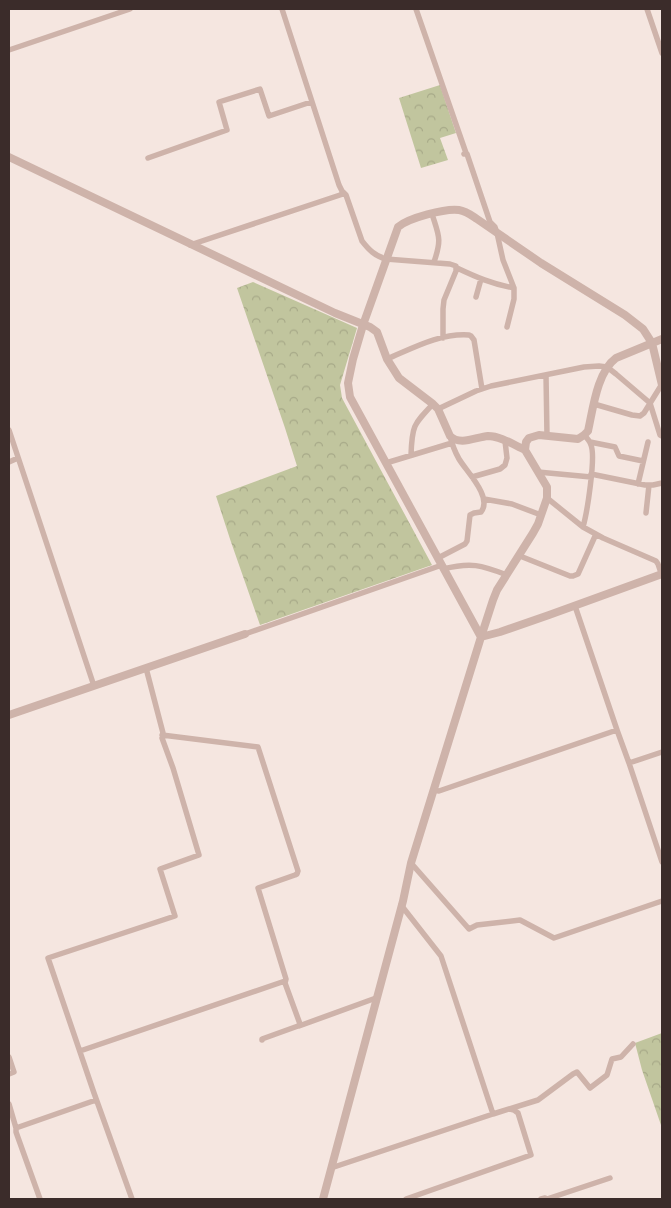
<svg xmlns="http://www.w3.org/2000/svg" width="671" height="1208" viewBox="0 0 671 1208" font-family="'DM Sans',sans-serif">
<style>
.forest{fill:url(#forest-crowns)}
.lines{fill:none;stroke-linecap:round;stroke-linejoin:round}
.minor{stroke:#ceb3aa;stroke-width:5.5}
.tertiary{stroke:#ceb3aa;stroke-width:8}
</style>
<defs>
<pattern id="forest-crowns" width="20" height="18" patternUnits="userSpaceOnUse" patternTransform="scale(1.25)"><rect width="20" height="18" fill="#c1c59e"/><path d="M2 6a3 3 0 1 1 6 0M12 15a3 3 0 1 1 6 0" fill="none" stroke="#a7a988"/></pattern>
</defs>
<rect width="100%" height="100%" fill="#f5e6e0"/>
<path class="forest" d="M440 85 456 133 440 138 448 160 421 168 399 98Z
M253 282 357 328 340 385 342 398 432 565 260 625 231 542 216 496 297 466 285 428 237 288Z
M662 1033V1128L642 1070 635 1043Z"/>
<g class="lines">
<path class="minor" d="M282 9 339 185 342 191 346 195 362 241C369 250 375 256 386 259L450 264 456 266V271L444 300 443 309V338
M416 9 466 153
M647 9 662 53
M9 50 130 9
M464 154 466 153 467 154 490 222 495 227 497 233 503 260 514 288V299L507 327
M148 158 227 130 219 102 260 89 269 116 311 102
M432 214C439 236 442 239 434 262
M190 245 340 195 343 193
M457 268C476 277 492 284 514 288
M476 297 481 279
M387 359C413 348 440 333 469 335L471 336 474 340 482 389
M546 375 547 436
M594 404 632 415 640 416 644 413 662 384
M438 409 476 391 491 386 584 367 599 366 607 367 616 374 650 403 660 435 662 436
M9 430 94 686
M590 442 615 447 619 456 643 461
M411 455C412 426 413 425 433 404
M9 462 18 458
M386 463 452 443
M538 472 591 477
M591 474 645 485H653L662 483
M472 477 500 469 505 465 507 458 505 441
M638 484 648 442
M547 498 583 527 603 538 656 561 658 564 662 576
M484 499 512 504 541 515
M646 513 649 485
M583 527C587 513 596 457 591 445 590 441 587 438 584 435
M520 556 570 576H573L578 574 596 534
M438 558 465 544 467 541 470 515 474 513 481 512C493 497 466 471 459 459 455 452 452 444 450 436
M443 569C471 562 481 565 507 575
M575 606 617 730
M245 634 442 565
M162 735 258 747 298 871 297 874 295 875 258 888 286 979 285 983 300 1024 298 1026 262 1039V1040
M629 763 662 862
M433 790 439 791 617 730 629 763 662 752
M411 863 469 929 477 925 520 920 554 938 662 901
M401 905 441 956 493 1114 538 1100 573 1074 577 1072 590 1088 607 1075 612 1059 621 1057 633 1044
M299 1026 376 998
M80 1051 285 981
M9 1057 14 1072 9 1074
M9 1104 16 1128 96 1100
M16 1128V1132L40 1199
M331 1168 493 1114
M132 1199 94 1093 48 958 175 916 160 869 199 855 173 768 162 738 163 733 146 668
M406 1199 531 1155 518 1113 514 1110 510 1109
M541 1199 545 1198 547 1199 610 1178"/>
<path class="tertiary" d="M9 157 335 313 370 327 377 332 387 359 399 378 433 404 438 409 450 436C460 446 476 437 488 436 501 436 514 445 525 450
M662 385 652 343 643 329 625 315 541 263 477 219C471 215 466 211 459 210 446 208 408 218 398 227L363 325 353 359 348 383 350 397 481 637 500 632 549 615 662 574
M9 715 245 634
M323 1199 403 901 411 863 481 637 493 600 497 590 533 533 538 524 547 498V487L525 450 526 442 529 438 539 435 578 439 584 435 588 431C593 409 597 372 616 358L662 339"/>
</g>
<rect width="671" height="1208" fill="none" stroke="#3b2c2a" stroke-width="20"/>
</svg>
